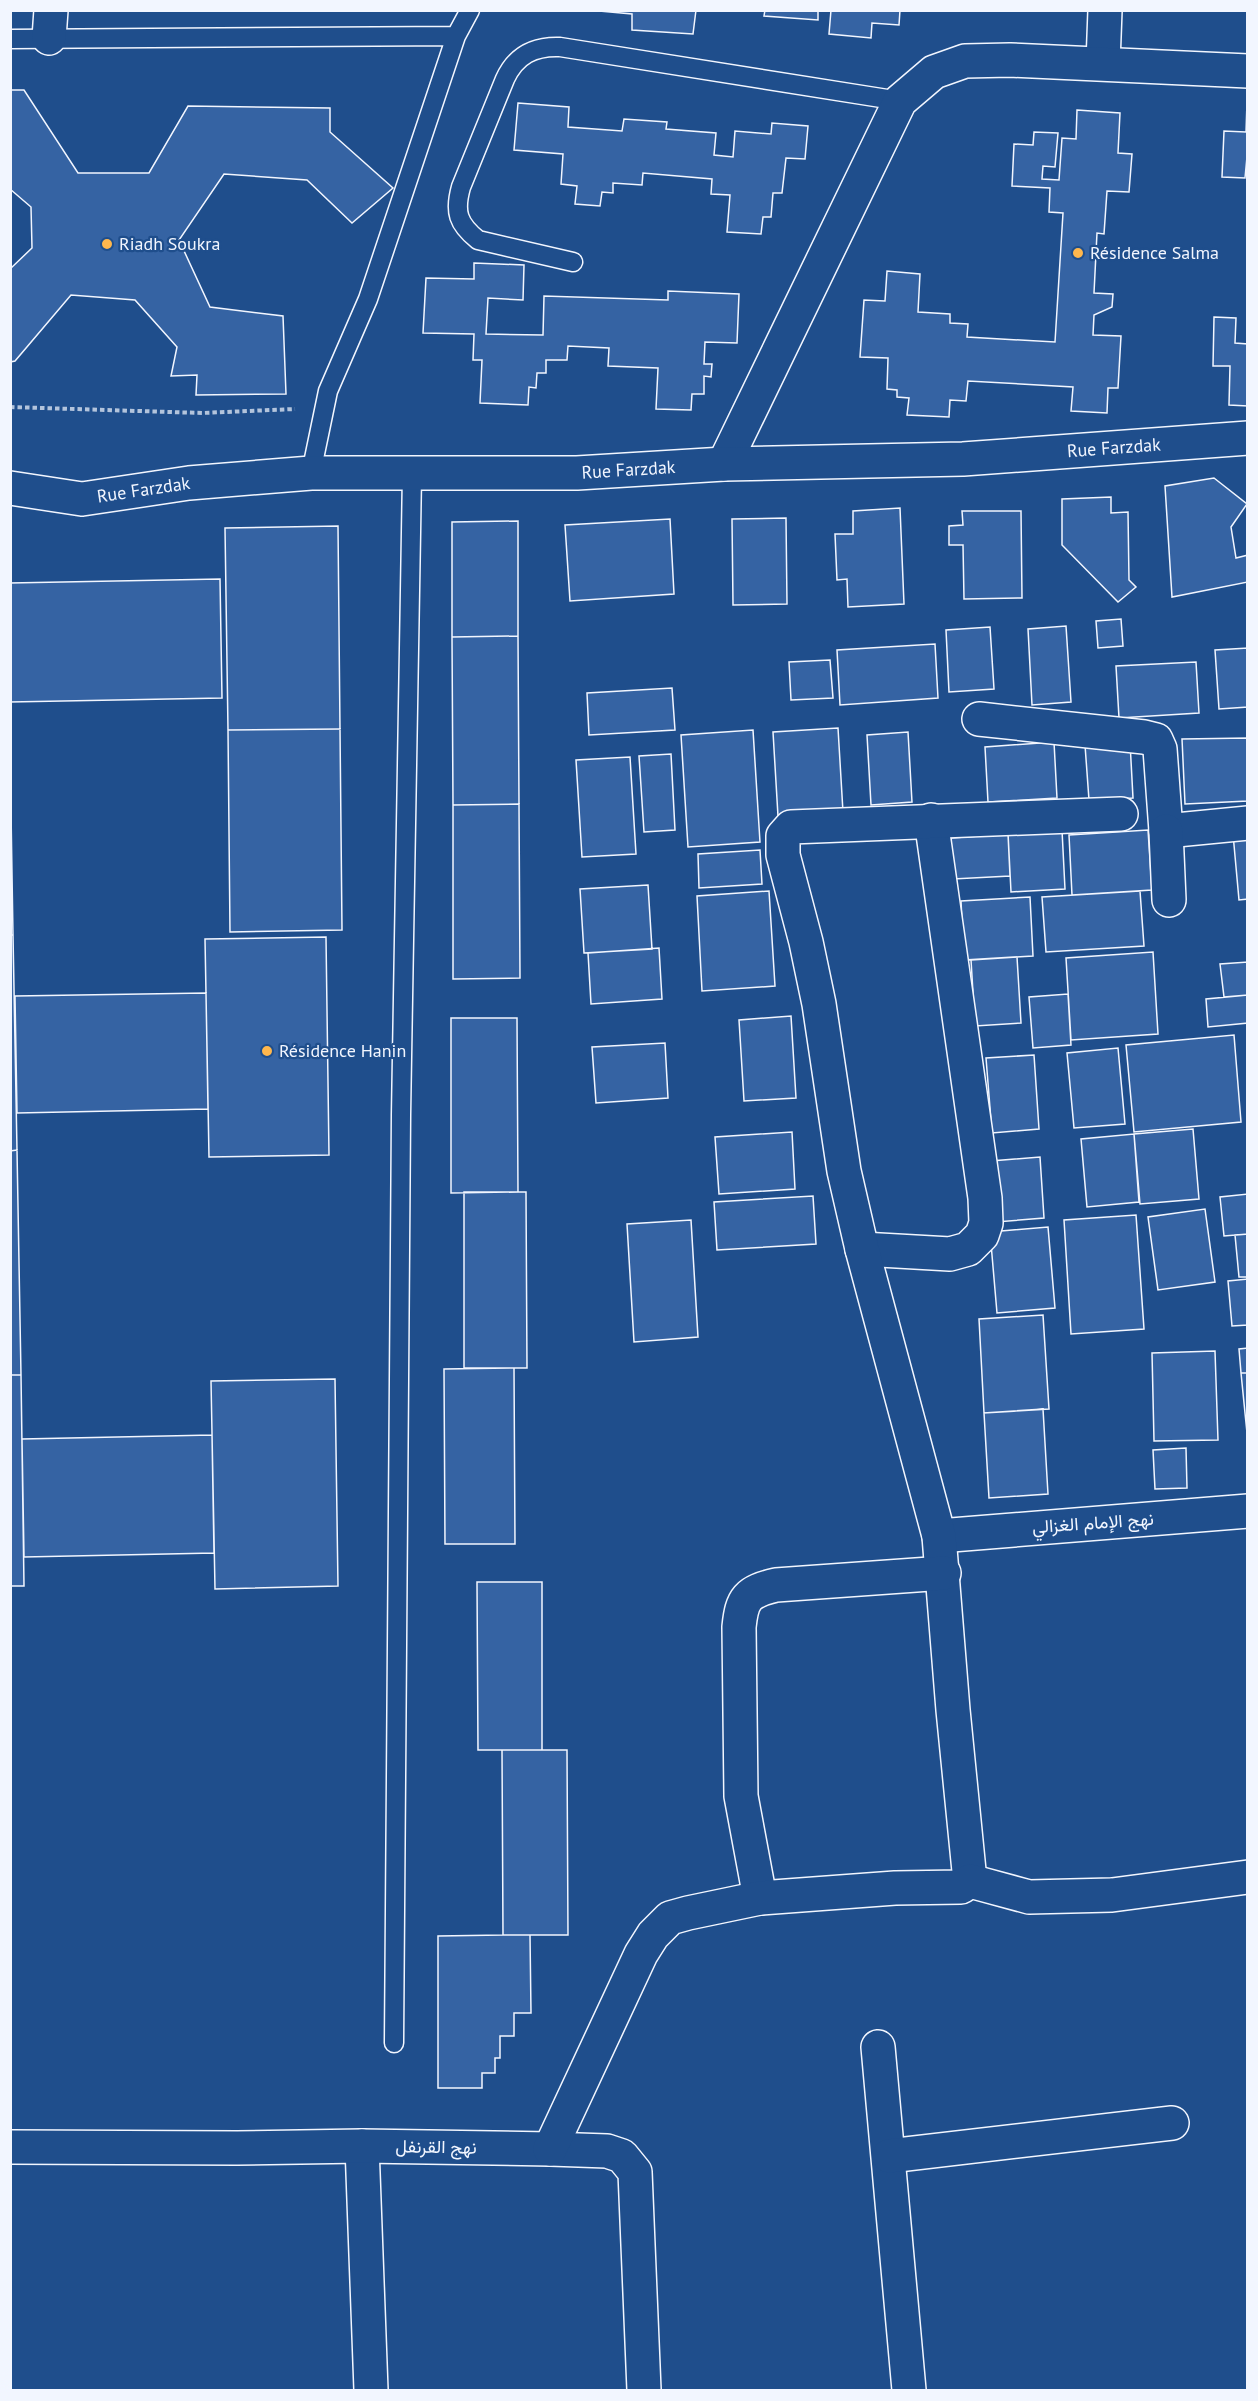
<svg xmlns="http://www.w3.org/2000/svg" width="1258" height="2401" viewBox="0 0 1258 2401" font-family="'PT Sans',Vazirmatn,sans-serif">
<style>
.building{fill:#3563a3;stroke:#f2f6ff;stroke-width:1.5}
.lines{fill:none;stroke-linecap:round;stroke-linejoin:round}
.service-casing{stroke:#f2f6ff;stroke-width:21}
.minor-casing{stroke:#f2f6ff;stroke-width:36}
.path{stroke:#b3c4dc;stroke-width:4;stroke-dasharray:4.5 3;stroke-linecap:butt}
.service{stroke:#1f4e8c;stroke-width:18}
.minor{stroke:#1f4e8c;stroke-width:33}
.poi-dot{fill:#ffb74d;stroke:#1f4e8c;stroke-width:2}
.labels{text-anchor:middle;stroke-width:4.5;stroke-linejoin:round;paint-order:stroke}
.poi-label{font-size:18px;fill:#f2f6ff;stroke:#1f4e8c;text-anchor:start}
.street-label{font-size:18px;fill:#f2f6ff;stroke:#1f4e8c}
</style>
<rect width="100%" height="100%" fill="#1f4e8c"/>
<path class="building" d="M696 10 693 34 632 30V14L599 11Z
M765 10H818V20L764 16Z
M831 10H900L899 25 872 23 871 38 829 34Z
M10 90H24L78 173H149L188 106 330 108V132L393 188 352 223 307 180 224 174 179 240 210 307 283 316 286 394 196 395 197 375 171 376 177 347 135 300 71 295 15 361 10 362V269L32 248 31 207 10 189Z
M1247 102 1248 146 1245 178 1222 177 1224 131 1246 132Z
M518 103 569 107 568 127 622 131 624 119 667 122 666 129 716 133 714 155 733 157 735 131 771 134 772 123 808 126 805 159 786 158 782 193H773L771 217H763L761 234 727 232 730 195 711 194 712 179 643 173 642 185 613 183V193L602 192 600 206 575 204 577 186 561 184 563 154 514 150Z
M1077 110 1120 113 1118 153 1132 154 1129 192 1107 191 1104 234 1097 233 1094 293 1113 294 1112 307 1094 315 1093 335 1121 336 1118 388H1108L1107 413 1071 411 1073 387 968 381 966 401 950 400 949 417 907 415 909 398 897 397V390L887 389 888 358 860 357 864 300 885 301 887 271 920 274 918 312 950 314V323L968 324 967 337 1055 342 1063 213 1049 212 1050 188 1012 186 1014 144 1033 145 1034 132 1058 133 1055 167 1043 166 1042 179 1059 180 1062 138 1076 139Z
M474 263 524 265 523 300 488 298 486 334 543 335 544 296 668 300V291L739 294 737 343 705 342 704 364H712L711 377 704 376V394H692L691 410 656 409 658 368 608 366 609 348 568 346 567 360H546V373H537L536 388 529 387 528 405 480 403 482 360H473L474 334 423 333 426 278 474 279Z
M1214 317 1236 318 1235 343 1248 344V406L1229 405 1230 366H1213Z
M1214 478 1247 504 1231 527 1236 558 1248 555V582L1172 597 1165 486Z
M1111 497V513L1128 512 1129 580 1136 587 1118 602 1062 545V499Z
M900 508 904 604 848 607 847 579 837 580 835 534H853V511Z
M962 511H1021L1022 598 964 599 963 545H949V526L963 525Z
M786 518 787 604 733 605 732 519Z
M670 519 674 594 570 601 565 525Z
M518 521V636L452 637V522Z
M338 526 340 729 228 730 225 528Z
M220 579 222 698 10 702V583Z
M1121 619 1123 646 1098 648 1096 621Z
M1066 626 1071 702 1032 705 1028 629Z
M990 627 994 689 949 692 946 630Z
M518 636 519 804 453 805 452 637Z
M935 644 938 698 840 705 837 650Z
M1248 648V707L1219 709 1215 650Z
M830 660 833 698 791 700 789 662Z
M1196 662 1199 713 1119 718 1116 666Z
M672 688 675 730 589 735 587 693Z
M838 728 843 812 778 816 773 732Z
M340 729 342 930 230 932 228 730Z
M753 730 760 842 688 847 681 735Z
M908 732 912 802 871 805 867 735Z
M1248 738V801L1185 804 1182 739Z
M1054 742 1057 798 988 802 985 747Z
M1130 742 1133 798 1089 800 1085 745Z
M10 750 13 935H10Z
M671 754 675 830 644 832 639 756Z
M630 757 636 854 582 857 576 760Z
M519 804 520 978 453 979V805Z
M1062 830 1065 889 1011 892 1008 833Z
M1148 830 1152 890 1072 895 1069 835Z
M1248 832V899L1239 900 1233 834Z
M1008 834 1010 876 953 879 951 838Z
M760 850 762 884 699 888 698 854Z
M648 885 652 949 584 953 580 889Z
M769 891 775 986 702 991 697 896Z
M1140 891 1144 946 1046 952 1042 897Z
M1030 897 1033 956 964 960 961 901Z
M10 935H13L17 1150 10 1151Z
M326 937 329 1155 209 1157 205 939Z
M659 948 662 999 591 1004 588 953Z
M1153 952 1158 1034 1071 1040 1066 958Z
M1017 957 1021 1023 975 1026 971 960Z
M1248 962V995L1224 997 1220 964Z
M206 993 208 1109 17 1113 15 996Z
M1068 994 1071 1045 1033 1048 1029 997Z
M1248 995V1023L1208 1027 1206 999Z
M791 1016 796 1098 744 1101 739 1020Z
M451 1018H517L518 1192 451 1193Z
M1234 1035 1241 1122 1134 1132 1126 1045Z
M665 1043 668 1098 596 1103 592 1047Z
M1118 1048 1125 1124 1074 1128 1067 1053Z
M1034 1055 1039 1129 992 1133 986 1058Z
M1193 1129 1199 1199 1140 1204 1134 1134Z
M792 1132 795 1189 719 1194 715 1137Z
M1134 1134 1139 1202 1087 1207 1081 1139Z
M17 1150 21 1375H10V1151Z
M1040 1157 1044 1218 996 1222 991 1161Z
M464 1192H526L527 1368H464Z
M1248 1194V1234L1224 1236 1220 1197Z
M813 1196 816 1244 717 1250 714 1202Z
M1205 1209 1215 1282 1158 1290 1148 1217Z
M1136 1215 1144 1329 1071 1334 1064 1220Z
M691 1220 698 1337 634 1342 627 1224Z
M1048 1227 1055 1308 997 1313 990 1232Z
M1248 1234V1277H1239L1235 1235Z
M1248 1279V1325L1232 1326 1228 1281Z
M1043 1315 1049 1409 984 1413 979 1319Z
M1248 1348V1373H1241L1239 1349Z
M1215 1351 1218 1440 1154 1441 1152 1353Z
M514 1368 515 1544H445L444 1369Z
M1241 1373H1248V1443Z
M10 1375H21L24 1586H10Z
M335 1379 338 1586 215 1589 211 1381Z
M1043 1409 1048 1494 989 1498 984 1413Z
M212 1435 214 1553 24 1557 22 1439Z
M1186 1448 1187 1488 1155 1489 1153 1450Z
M477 1582H542V1750H478Z
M502 1750H567L568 1935H503Z
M503 1935H530L531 2013H514V2036H500V2058H495V2073H482V2088H438V1936Z"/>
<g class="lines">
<g class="service-casing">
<path id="service" d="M10 39 456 36
M573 262 478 240C458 224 454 212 461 187L505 79C516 55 534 46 560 47L900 101
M311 473 328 391 368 299 456 36 470 10
M394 2043 401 1115 412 474"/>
</g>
<g class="minor-casing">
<g id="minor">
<path d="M49 38 51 10"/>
<path d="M1103 63 1105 10"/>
<path d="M724 464 900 101 934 72 965 61 1010 60 1248 71"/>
<path id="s1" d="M10 488 82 499 189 483 311 473H577L724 464 963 459 1248 438"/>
<path d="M979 719 1144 737 1156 740 1160 749 1166 831 1248 823"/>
<path d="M1166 831 1169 900"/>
<path d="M862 1249 950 1254 968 1249 982 1235 986 1223 985 1198 931 820"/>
<path d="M939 1536 1248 1511"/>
<path d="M970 1881 953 1710 939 1536 862 1249 844 1171 819 1004 806 942 783 855V836L791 827 1121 814"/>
<path d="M760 1898 741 1796 739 1627C742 1598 747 1592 776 1585L944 1573"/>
<path d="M878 2047 909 2390"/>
<path d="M362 2146 371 2390"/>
<path d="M10 2147 237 2148 362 2146 550 2149 607 2151 622 2156 635 2172 644 2390"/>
<path d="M550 2149 641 1954 653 1935 670 1918 688 1913 760 1898 895 1888 961 1887 970 1881 1029 1897 1112 1895 1248 1877"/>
<path d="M889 2156 1172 2123"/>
</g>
</g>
<path class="path" d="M10 407 202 413 295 409"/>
<use href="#service" class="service"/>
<use href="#minor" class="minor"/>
</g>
<g class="poi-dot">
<circle cx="107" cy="244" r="6"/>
<circle cx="1078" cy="253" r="6"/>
<circle cx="267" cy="1051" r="6"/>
</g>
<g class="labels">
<g class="poi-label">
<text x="119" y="250">Riadh Soukra</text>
<text x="1090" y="259">Résidence Salma</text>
<text x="279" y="1057">Résidence Hanin</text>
</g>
<g class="street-label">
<text dy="6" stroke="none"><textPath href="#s1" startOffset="1107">Rue Farzdak</textPath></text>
<text dy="6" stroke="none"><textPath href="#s1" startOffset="621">Rue Farzdak</textPath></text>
<text dy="6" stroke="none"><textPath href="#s1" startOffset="135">Rue Farzdak</textPath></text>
<text transform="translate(1093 1523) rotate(-4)" y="6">نهج الإمام الغزالي</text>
<text transform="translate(436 2147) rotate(1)" y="6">نهج القرنفل</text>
</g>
</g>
<rect width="1258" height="2401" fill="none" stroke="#f2f6ff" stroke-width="24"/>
</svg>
